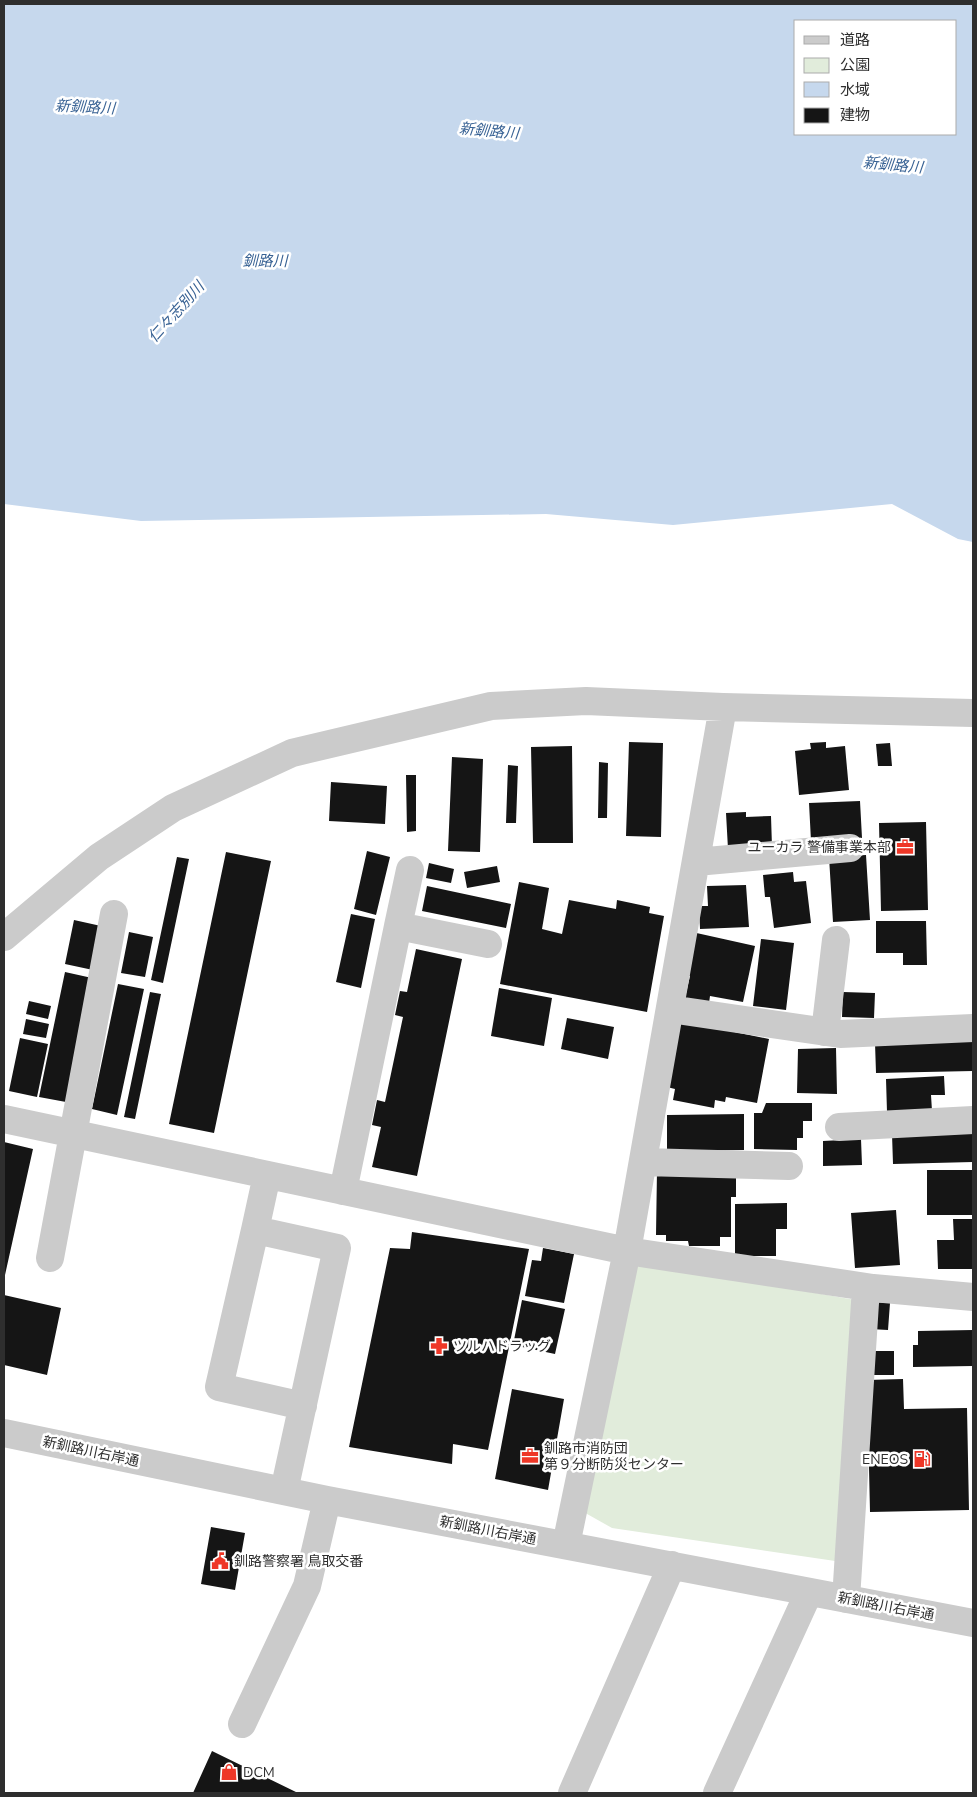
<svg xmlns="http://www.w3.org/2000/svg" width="977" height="1797" viewBox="0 0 977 1797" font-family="'Nunito Sans','Noto Sans JP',sans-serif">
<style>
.green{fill:#e1ecdb}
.water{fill:#c6d8ed;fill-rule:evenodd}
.building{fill:#151515}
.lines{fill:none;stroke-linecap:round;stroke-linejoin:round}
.minor{stroke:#cbcbcb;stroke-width:28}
.labels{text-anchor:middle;stroke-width:5;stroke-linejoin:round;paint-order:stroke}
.poi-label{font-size:14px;fill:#2e2e2e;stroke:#fff;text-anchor:start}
.street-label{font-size:14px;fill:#2e2e2e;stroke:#fff}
.water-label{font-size:15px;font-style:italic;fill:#386294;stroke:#fff}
</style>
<rect width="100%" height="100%" fill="#fff"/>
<path class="green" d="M635 1261 861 1301 842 1562 612 1528 580 1510Z"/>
<path class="water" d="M4 4H973V542L958 539 892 504 673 525 546 514 141 521 4 504ZM796 21H956V134H796Z"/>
<path class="building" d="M629 742 663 743 661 837 626 836Z
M826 742V748L845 746 849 790 799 795 795 751 811 749 810 743Z
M890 743 892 766H878L876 744Z
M572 746 573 843H533L531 747Z
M452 757 483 759 480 852 448 851Z
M599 762 608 763 607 818H598Z
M508 765 518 766 516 823H506Z
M406 775H416V831L407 832Z
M331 782 387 786 385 824 329 821Z
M860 801 862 838 811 841 809 803Z
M746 812V817L771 816 772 847 728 849 726 813Z
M926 822 928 910 881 911 879 823Z
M367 851 390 857 376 915 354 909Z
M226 852 271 861 214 1133 169 1124Z
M866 855 870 920 833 922 829 857Z
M177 857 189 859 163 983 151 980Z
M429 863 454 869 451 883 426 878Z
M497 866 500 882 467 888 464 872Z
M793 872 794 882 806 881 811 923 774 928 770 897H765L763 875Z
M519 882 549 888 542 929 562 934 569 900 616 909 617 900 650 907 649 913 664 916 647 1012 500 984Z
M746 885 749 927 700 929 699 906H708L707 886Z
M427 886 511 904 506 928 422 911Z
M351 914 375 919 361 988 336 982Z
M74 920 101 926 93 970 65 964Z
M876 921H926L927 965H903V953H876Z
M129 932 153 937 145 977 121 973Z
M692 932 755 946 743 1002 710 996 709 1003 685 998 690 976 684 974Z
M761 939 794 943 786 1010 753 1006Z
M416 949 462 959 417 1176 372 1167 381 1127 372 1125 377 1100 385 1102 403 1017 395 1015 400 991 407 992Z
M65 972 92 978 66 1102 39 1097Z
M118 984 144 989 117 1115 92 1109Z
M499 988 552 998 544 1046 491 1036Z
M150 992 161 994 135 1119 124 1117Z
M843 992 875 993 874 1018 842 1017Z
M29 1001 51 1006 48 1019 26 1014Z
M567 1018 614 1027 608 1059 561 1049Z
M26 1019 49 1024 46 1038 23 1034Z
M680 1021 769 1039 757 1103 726 1097 725 1102 715 1100 714 1108 673 1100 675 1089 667 1087Z
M20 1038 48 1044 37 1097 9 1091Z
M973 1041V1071L876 1073 875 1043Z
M836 1048 837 1094 797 1093 798 1049Z
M944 1076 945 1095H931L932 1111 887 1112 886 1079Z
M766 1103H812V1121H803V1138H797V1150L754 1149V1113H762Z
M744 1114V1150L667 1151V1115Z
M972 1132 973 1162 893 1164 892 1134Z
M861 1139 862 1165 823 1166V1141Z
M4 1142 33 1149 5 1275H4Z
M657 1170 736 1171V1197H731V1237H720V1246H689L688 1241H666V1235H656Z
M927 1170H973V1215H927Z
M787 1203V1229H776V1256H735V1204Z
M896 1210 900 1265 855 1268 851 1213Z
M953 1219H973V1269H938L937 1240H954Z
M412 1232 529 1249 488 1450 453 1444 452 1464 349 1447 390 1248 410 1249Z
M543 1248 574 1254 564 1303 525 1296 532 1260 541 1261Z
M4 1295 61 1308 47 1375 4 1365Z
M522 1300 565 1309 555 1354 513 1345Z
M871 1302 890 1303 888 1330 870 1329Z
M973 1330V1366L913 1367V1345H918V1331Z
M870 1351H894V1375H870Z
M903 1379 904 1409 967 1408 969 1510 870 1512 867 1380Z
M512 1389 564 1399 548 1490 495 1479Z
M211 1527 245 1533 235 1590 201 1584Z
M212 1751 298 1793H193Z"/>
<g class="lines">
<path class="minor" d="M696 862 850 848
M398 926 410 870
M4 937 99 857 173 808 292 753 491 706 586 701 723 707 973 713
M670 1009 840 1034 973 1028
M825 1032 836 940
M4 1119 627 1251 873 1288 973 1297
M839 1127 973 1120
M643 1162 789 1166
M267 1175 255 1230 337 1248 284 1491
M343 1191 398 926 488 944
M255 1230 219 1387 303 1406
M50 1258 114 914
M4 1433 327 1500 973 1623
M566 1545 627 1251 723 707
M846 1599 866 1287
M242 1724 307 1586 327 1500
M572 1793 672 1565
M717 1793 809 1592"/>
</g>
<defs>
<g id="office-bare" transform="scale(1.35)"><path d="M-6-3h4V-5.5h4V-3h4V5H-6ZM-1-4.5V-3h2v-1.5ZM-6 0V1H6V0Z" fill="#ee3727" stroke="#fff" stroke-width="2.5" paint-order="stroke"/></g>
<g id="pharmacy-bare" transform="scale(1.35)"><path d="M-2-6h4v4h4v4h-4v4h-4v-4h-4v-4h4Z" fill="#ee3727" stroke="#fff" stroke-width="2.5" paint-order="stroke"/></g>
<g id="fuel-bare" transform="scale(1.35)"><path d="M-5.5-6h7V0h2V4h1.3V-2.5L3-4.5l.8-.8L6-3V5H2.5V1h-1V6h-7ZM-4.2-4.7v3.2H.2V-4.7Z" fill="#ee3727" stroke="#fff" stroke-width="2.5" paint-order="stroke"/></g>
<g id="civic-bare" transform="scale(1.35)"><path d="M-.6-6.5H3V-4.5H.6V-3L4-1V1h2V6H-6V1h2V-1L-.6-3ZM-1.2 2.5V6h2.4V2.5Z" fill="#ee3727" stroke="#fff" stroke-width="2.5" paint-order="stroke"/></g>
<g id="shop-bare" transform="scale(1.35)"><path d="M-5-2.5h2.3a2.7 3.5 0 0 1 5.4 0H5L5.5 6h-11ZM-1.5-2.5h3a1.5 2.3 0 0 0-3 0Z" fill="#ee3727" stroke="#fff" stroke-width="2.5" paint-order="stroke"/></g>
</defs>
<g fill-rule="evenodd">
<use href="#office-bare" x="905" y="847"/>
<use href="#pharmacy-bare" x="439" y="1346"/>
<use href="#office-bare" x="530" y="1456"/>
<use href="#fuel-bare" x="922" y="1459"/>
<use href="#civic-bare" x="220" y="1561"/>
<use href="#shop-bare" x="229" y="1772"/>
</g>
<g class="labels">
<g class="poi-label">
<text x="891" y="852" text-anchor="end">ユーカラ 警備事業本部</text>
<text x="453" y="1351">ツルハドラッグ</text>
<text x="544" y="1453">釧路市消防団<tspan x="544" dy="16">第９分断防災センター</tspan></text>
<text x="908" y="1464" text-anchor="end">ENEOS</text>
<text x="234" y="1566">釧路警察署 鳥取交番</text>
<text x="243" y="1777">DCM</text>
</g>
<g class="street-label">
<text transform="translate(91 1451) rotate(12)" y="5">新釧路川右岸通</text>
<text transform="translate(488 1530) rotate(11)" y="5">新釧路川右岸通</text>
<text transform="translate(886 1606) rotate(11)" y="5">新釧路川右岸通</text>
</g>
<g class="water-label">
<text transform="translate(85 107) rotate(3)" y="5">新釧路川</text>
<text transform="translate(489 131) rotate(5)" y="5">新釧路川</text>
<text transform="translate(893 165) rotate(5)" y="5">新釧路川</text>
<text x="265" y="266">釧路川</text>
<text transform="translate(176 312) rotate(-48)" y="5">仁々志別川</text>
</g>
</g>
<rect width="977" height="1797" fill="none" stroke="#2e2e2e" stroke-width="10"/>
<rect x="794" y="20" width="162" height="115" fill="#ffffff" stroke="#ababab"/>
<rect x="804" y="36" width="25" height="8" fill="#cbcbcb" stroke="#ababab"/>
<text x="840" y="45" font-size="15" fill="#2e2e2e">道路</text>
<rect x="804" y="58" width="25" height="15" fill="#e1ecdb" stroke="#ababab"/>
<text x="840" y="70" font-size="15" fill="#2e2e2e">公園</text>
<rect x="804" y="82" width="25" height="15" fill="#c6d8ed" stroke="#ababab"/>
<text x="840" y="95" font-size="15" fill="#2e2e2e">水域</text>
<rect x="804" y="108" width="25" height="15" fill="#151515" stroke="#ababab"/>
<text x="840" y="120" font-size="15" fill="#2e2e2e">建物</text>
</svg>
